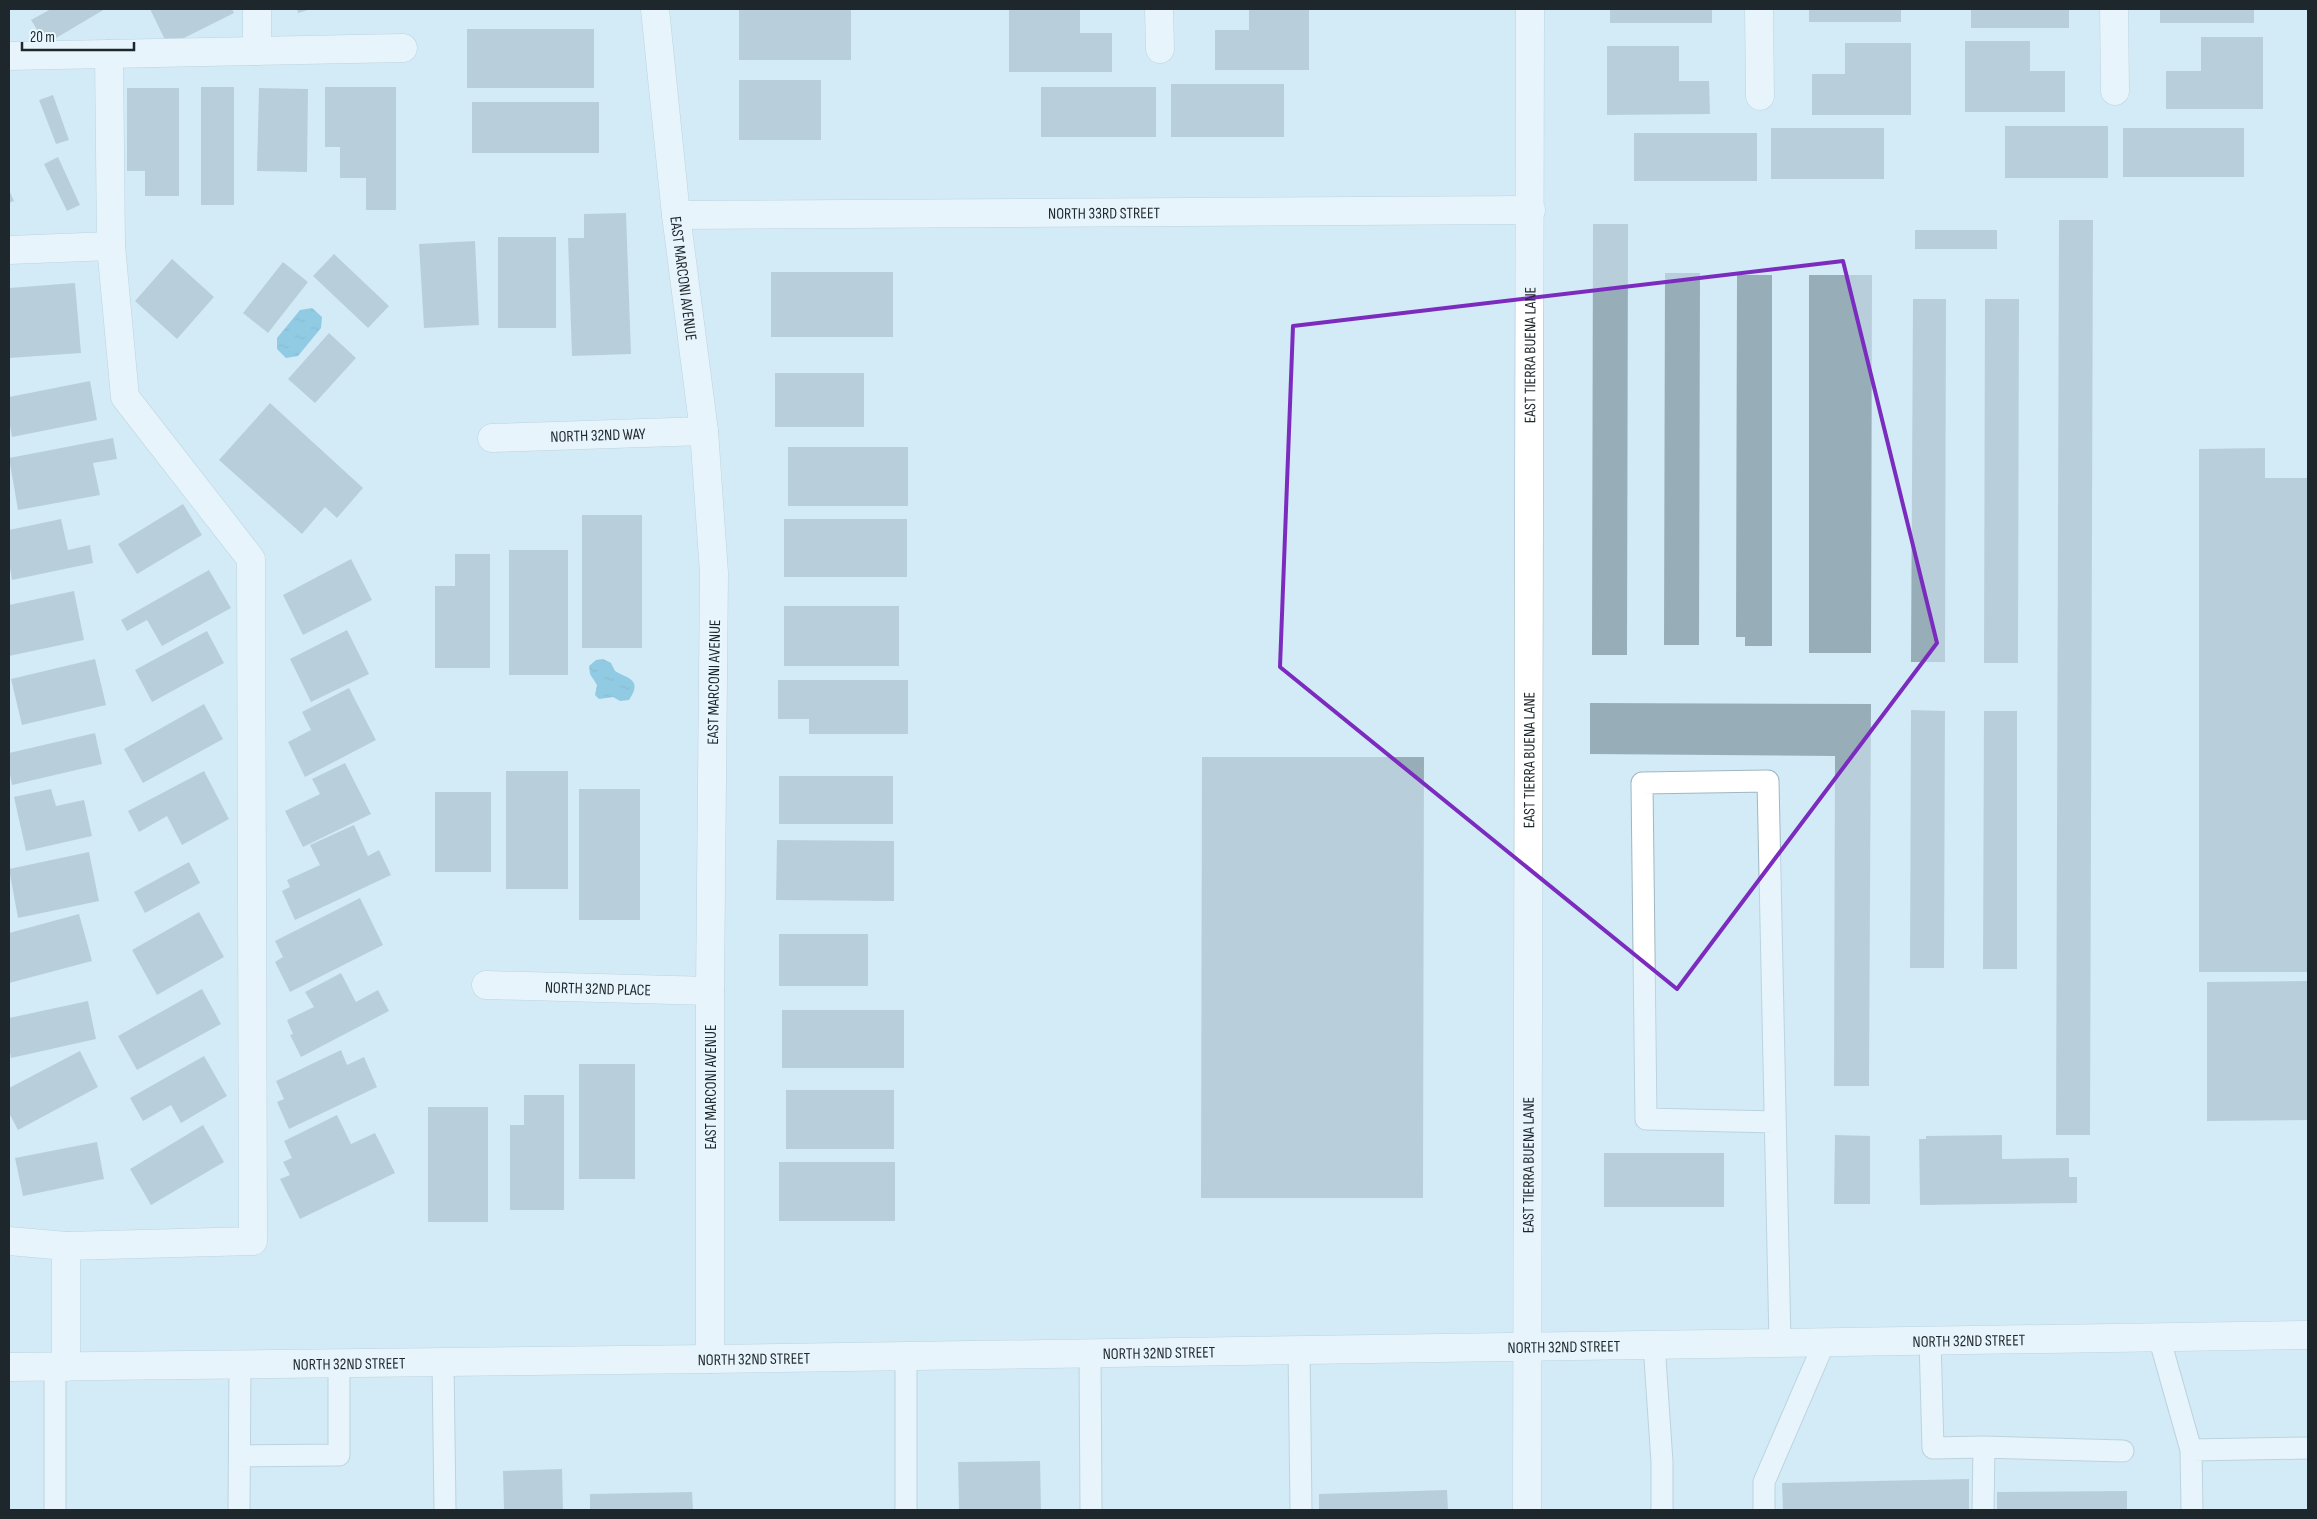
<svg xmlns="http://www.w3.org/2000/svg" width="2317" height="1519" viewBox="0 0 2317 1519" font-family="'Sofia Sans Condensed',sans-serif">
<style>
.water{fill:url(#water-ripples)}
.building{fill:#97aeb8}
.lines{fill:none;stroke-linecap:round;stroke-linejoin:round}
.service-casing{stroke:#9fb7c1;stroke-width:23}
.minor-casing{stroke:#9fb7c1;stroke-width:29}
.secondary-casing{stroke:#9fb7c1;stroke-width:29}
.service{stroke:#fff;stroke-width:21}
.minor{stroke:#fff;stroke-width:28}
.secondary{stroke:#fff;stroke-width:28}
.marked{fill:none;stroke:#7b2cbf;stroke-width:4;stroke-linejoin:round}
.labels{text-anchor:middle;stroke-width:4;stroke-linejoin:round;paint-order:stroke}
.street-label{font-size:16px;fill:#1e272b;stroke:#e8f7fe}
</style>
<defs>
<pattern id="water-ripples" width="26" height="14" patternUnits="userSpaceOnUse" patternTransform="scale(1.25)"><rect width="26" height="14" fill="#3ea2c9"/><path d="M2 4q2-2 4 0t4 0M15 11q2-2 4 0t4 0" fill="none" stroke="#3384a3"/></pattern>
</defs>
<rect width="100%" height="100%" fill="#d3ebf7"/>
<path class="water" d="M312 308 322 317 321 328 298 356 286 358 277 349V338L300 310Z
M603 659 611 663 615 671C628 679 643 679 629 700L620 701 613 697 599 699 595 695 597 685 590 674 589 666 596 660Z"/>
<path class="building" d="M51 9H105L46 44 31 20Z
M150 9H232L234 13 168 46Z
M297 9H311L298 13Z
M739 9H851V60H739Z
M1009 9H1080V33H1112V72H1009Z
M1249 9H1309V70H1215V30H1249Z
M1610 9H1712V23H1610Z
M1809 9H1901V22H1809Z
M1971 9H2069V28H1971Z
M2160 9H2254V23H2160Z
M467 29H594V88H467Z
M2201 37H2263V109H2166V71H2201Z
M1965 41H2030V71H2065V112H1965Z
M1845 43H1911V115H1812V74H1845Z
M1607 46H1679V81H1709L1710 114 1607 115Z
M739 80H821V140H739Z
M1171 84H1284V137H1171Z
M201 87H234V205H201Z
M325 87H396V210H366V178H340V147H325Z
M1041 87H1156V137H1041Z
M127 88H179V196H145V171H127Z
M259 88 308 89 307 172 257 171Z
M53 95 69 140 56 144 39 100Z
M472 102H599V153H472Z
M2005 126H2108V178H2005Z
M1771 128H1884V179H1771Z
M2123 128H2244V177H2123Z
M1634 133H1757V181H1634Z
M58 157 80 205 67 211 44 164Z
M9 190 14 201 9 203Z
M626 213 631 354 572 356 568 238H584V214Z
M2059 220H2093L2090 1135H2056Z
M1593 224H1628L1627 655H1592Z
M1915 230H1997V249H1915Z
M498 237H556V328H498Z
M475 241 479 325 424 328 419 244Z
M334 254 389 306 368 328 313 276Z
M172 259 214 297 177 339 135 301Z
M283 262 308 282 268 333 243 313Z
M771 272H893V337H771Z
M1665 273H1700L1699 645H1664Z
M1737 275H1772V646H1745V637H1736Z
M1809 275H1872L1871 653H1809Z
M75 283 81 353 9 358V288Z
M1913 299H1946L1945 662H1911Z
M1985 299H2019L2018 663H1984Z
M329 333 356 358 315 403 288 379Z
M775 373H864V427H775Z
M90 381 97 420 12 437 9 420V397Z
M270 403 363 488 337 518 325 507 302 534 219 460Z
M113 438 117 459 93 463 100 495 18 510 9 458Z
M788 447H908V506H788Z
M2265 448V478H2308V972H2199V449Z
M183 504 202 535 137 574 118 544Z
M582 515H642V648H582Z
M61 519 68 550 90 545 93 563 12 580 9 562V530Z
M784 519H907V577H784Z
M509 550H568V675H509Z
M455 554H490V668H435V586H455Z
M351 559 372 600 303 635 283 595Z
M209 570 231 608 162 646 147 620 127 631 121 620Z
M74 591 84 640 9 656V605Z
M784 606H899V666H784Z
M347 630 369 674 311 702 290 659Z
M207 631 224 663 152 702 135 670Z
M95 659 106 705 22 725 11 679Z
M778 680H908V734H809V719H778Z
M349 688 376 740 305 777 288 742 311 730 302 712Z
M1590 703 1871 704 1869 1086H1834L1835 756 1590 754Z
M204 704 223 739 143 783 124 749Z
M1911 710 1945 711 1944 968H1910Z
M1984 711H2017V969H1983Z
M95 733 102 764 12 785 9 769V753Z
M1202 757H1424L1423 1198H1201Z
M345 763 371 814 303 847 285 811 320 794 312 779Z
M204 771 229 819 182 845 167 816 139 832 128 811Z
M506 771H568V889H506Z
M779 776H893V824H779Z
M51 789 56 806 84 800 92 836 26 851 14 797Z
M579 789H640V920H579Z
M435 792H491V872H435Z
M354 825 368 856 379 850 391 875 295 920 282 891 290 887 287 880 320 865 310 845Z
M777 840 894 841V901L776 900Z
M89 852 99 901 18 918 9 869Z
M189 862 200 883 145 913 134 892Z
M360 898 383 945 290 992 275 962 283 957 275 941Z
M199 912 224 957 157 995 132 950Z
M79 914 92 961 9 983V933Z
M779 934H868V986H779Z
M341 973 356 1002 378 990 389 1011 301 1057 290 1035 293 1034 287 1020 314 1007 305 992Z
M2308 981V1120L2207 1121V982Z
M202 989 221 1024 137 1070 118 1036Z
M88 1001 96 1039 11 1058 9 1046V1018Z
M782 1010H904V1068H782Z
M341 1050 347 1065 364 1057 377 1087 289 1129 277 1102 284 1099 276 1081Z
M80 1051 98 1087 18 1130 9 1113V1088Z
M204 1056 227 1096 181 1123 171 1105 143 1121 130 1098Z
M579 1064H635V1179H579Z
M786 1090H894V1149H786Z
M524 1095H564V1210H510V1125H524Z
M428 1107H488V1222H428Z
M337 1115 351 1144 375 1133 395 1173 300 1219 280 1179 290 1175 283 1162 292 1158 284 1141Z
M203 1125 224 1162 151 1205 130 1169Z
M1835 1135 1870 1136V1204H1834Z
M2002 1135V1159L2069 1158V1177H2077V1203L1920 1205 1919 1139H1926V1136Z
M97 1142 104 1179 23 1196 15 1158Z
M1604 1153H1724V1207H1604Z
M779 1162H895V1221H779Z
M1040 1461 1041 1510H959L958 1462Z
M562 1469 563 1510H504L503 1471Z
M1969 1479V1510H1783L1782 1483Z
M1447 1490 1448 1510H1319V1494Z
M2127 1491V1510H1997V1492Z
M692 1492 693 1510H590V1494Z"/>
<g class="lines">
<g class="service-casing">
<path id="service" d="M1775 1122 1646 1119 1642 783 1768 781 1780 1343
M2159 1337 2191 1450 2308 1448
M1930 1340 1933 1448 1984 1447 1983 1510
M1654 1344 1662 1462V1510
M1299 1349 1301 1510
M1090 1352 1091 1510
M906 1355V1510
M443 1362 445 1510
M1984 1447 2123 1451
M2191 1450 2192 1510
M240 1456 339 1455V1363
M55 1510V1367
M239 1510 240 1365
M1764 1510V1482L1825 1341"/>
</g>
<g class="minor-casing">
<g id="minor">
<path id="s1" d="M655 9 676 215 704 431 714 573 710 991V1359"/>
<path d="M1159 9 1160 49"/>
<path d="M1759 9 1760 96"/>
<path d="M2114 9 2115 91"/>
<path d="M257 51V9"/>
<path d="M9 56 403 48"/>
<path id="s2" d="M676 215 1531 210"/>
<path d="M9 250 111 246"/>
<path id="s3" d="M492 438 704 431"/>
<path id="s4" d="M486 985 710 991"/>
<path d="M9 1241 66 1246 253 1241 251 559 125 397 111 246 109 54"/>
<path d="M66 1367V1246"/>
<path id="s5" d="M1527 1510 1530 9"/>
</g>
</g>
<g class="secondary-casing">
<g id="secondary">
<path id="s6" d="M9 1367 710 1359 2308 1335"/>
</g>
</g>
<use href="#service" class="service"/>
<use href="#minor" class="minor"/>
<use href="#secondary" class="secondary"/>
</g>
<path d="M0 0H2317V1519H0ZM1843 261 1937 643 1677 989 1280 667 1293 326Z" fill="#d3ebf7" fill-opacity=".55" fill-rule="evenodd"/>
<path class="marked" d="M1843 261 1937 643 1677 989 1280 667 1293 326Z"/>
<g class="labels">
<g class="street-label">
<text dy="6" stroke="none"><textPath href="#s2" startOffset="428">NORTH 33RD STREET</textPath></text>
<text dy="6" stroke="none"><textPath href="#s1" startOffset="271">EAST MARCONI AVENUE</textPath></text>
<text dy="6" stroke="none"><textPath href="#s5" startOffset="1155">EAST TIERRA BUENA LANE</textPath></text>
<text dy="6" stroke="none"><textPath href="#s3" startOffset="106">NORTH 32ND WAY</textPath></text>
<text transform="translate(713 682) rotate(-89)" y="6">EAST MARCONI AVENUE</text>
<text dy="6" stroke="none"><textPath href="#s5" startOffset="750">EAST TIERRA BUENA LANE</textPath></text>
<text dy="6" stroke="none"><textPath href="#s4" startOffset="112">NORTH 32ND PLACE</textPath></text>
<text transform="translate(710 1087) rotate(-90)" y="6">EAST MARCONI AVENUE</text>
<text dy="6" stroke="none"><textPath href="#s5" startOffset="345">EAST TIERRA BUENA LANE</textPath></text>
<text dy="6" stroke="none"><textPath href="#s6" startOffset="1960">NORTH 32ND STREET</textPath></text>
<text dy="6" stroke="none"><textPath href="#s6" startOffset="1555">NORTH 32ND STREET</textPath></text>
<text dy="6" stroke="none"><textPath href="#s6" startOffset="1150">NORTH 32ND STREET</textPath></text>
<text dy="6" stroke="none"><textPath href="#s6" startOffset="745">NORTH 32ND STREET</textPath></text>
<text dy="6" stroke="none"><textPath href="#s6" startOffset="340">NORTH 32ND STREET</textPath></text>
</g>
</g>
<rect width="2317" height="1519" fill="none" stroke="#1e272b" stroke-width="20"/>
<path d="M22 42v8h112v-8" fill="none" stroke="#1e272b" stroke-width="2.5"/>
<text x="30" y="42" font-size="15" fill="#1e272b" stroke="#e8f7fe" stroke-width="4" paint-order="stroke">20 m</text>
</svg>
